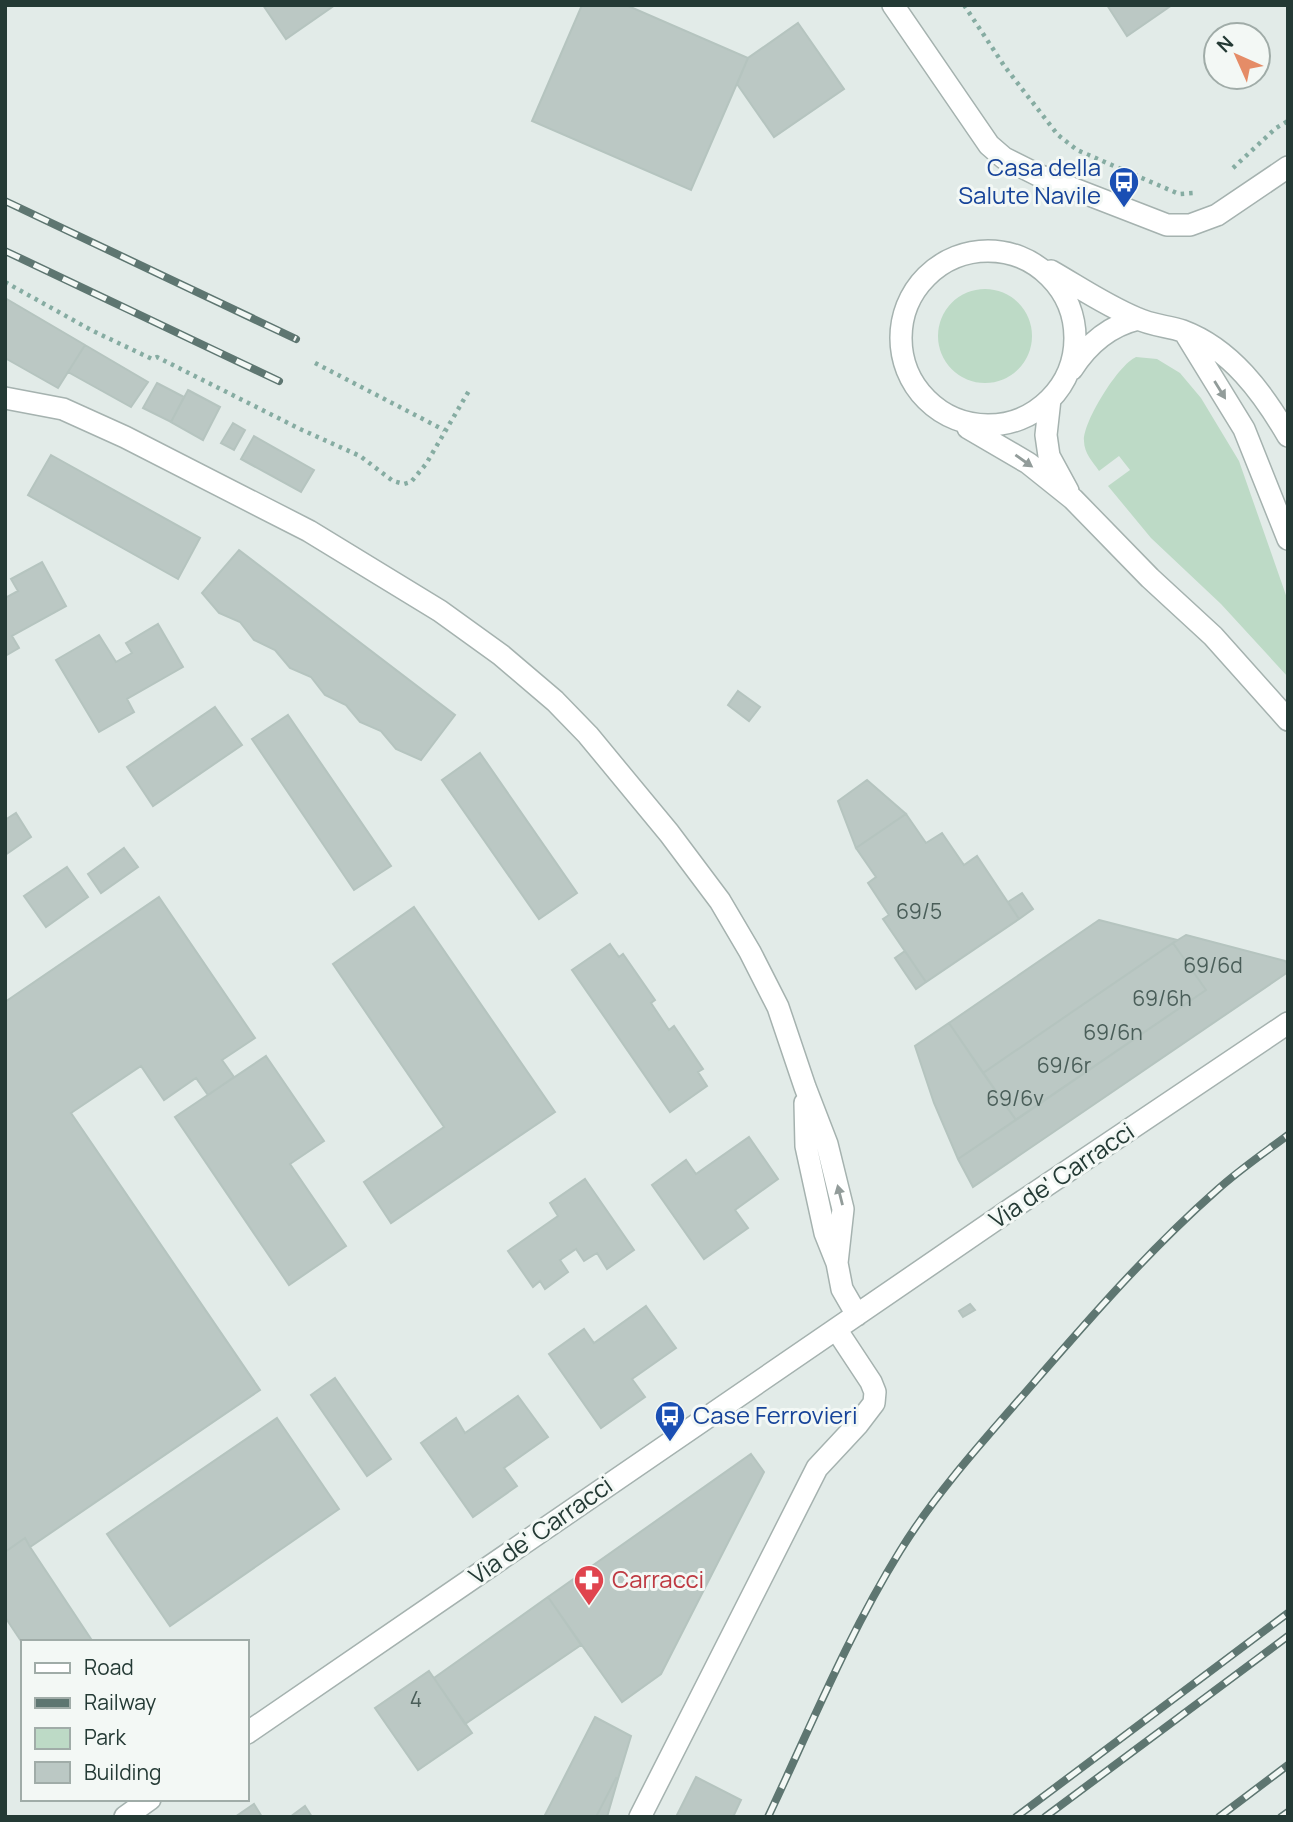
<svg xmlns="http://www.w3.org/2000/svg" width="1293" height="1822" viewBox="0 0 1293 1822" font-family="Manrope,sans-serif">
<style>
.green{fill:#bddac6}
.building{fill:#bbc8c4;stroke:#b5c4bf;stroke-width:2}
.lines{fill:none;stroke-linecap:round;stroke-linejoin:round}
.minor-casing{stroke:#a5b2af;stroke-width:24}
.path{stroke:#86aca2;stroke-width:4.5;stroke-dasharray:3.5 5;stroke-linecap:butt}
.minor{stroke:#fff;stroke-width:21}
.rail-casing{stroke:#5e7671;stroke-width:8}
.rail{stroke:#f3f8f5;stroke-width:5;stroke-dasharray:16;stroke-linecap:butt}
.oneway{fill:#929c9a}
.labels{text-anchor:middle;stroke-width:6;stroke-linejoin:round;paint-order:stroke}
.number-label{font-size:21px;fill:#4a5e59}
.transit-label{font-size:24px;fill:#164399;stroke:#f3f8f5;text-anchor:end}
.street-label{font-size:24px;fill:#243a35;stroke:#f3f8f5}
.health-label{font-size:24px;fill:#be3a42;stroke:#f3f8f5;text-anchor:start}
</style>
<rect width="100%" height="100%" fill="#e2ebe8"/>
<path class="green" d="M938 336a47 47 0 1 1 94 0a47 47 0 1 1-94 0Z
M1136 357 1157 359 1180 373 1201 398 1239 461 1288 601V677L1221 604 1151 538 1108 486 1130 470 1119 456 1099 471C1093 462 1084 453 1084 441 1083 422 1118 365 1136 357Z"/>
<path class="building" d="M263 5H335L286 39Z
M582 5H626L748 58 691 190 532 121Z
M1107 5H1172L1127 36Z
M798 23 844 89 774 137 737 84 748 58Z
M5 298 85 345 58 388 5 358Z
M85 345 148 382 131 407 68 372Z
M157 383 184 397 171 422 143 408Z
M188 390 220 407 203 440 171 422Z
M233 423 245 430 234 450 221 443Z
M254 436 314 470 301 492 241 459Z
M51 455 200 538 178 579 28 495Z
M239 550 455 715 421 760 396 749 381 731 360 722 346 705 325 695 311 677 290 668 275 650 254 640 240 622 219 613 202 593Z
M42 562 66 606 12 636 19 648 5 656V598L18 591 11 579Z
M158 624 183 667 127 699 134 712 99 732 56 660 99 635 116 662 132 653 126 643Z
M738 691 760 707 749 721 728 705Z
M215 707 242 745 153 806 127 767Z
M288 715 391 866 354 890 252 739Z
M480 753 577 893 539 919 442 780Z
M867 780 906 814 856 848 838 801Z
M16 813 31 837 5 855V820Z
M906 814 926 843 942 833 964 865 977 856 1019 919 926 982 883 919 889 915 868 883 876 877 856 848Z
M124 848 138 867 101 893 88 874Z
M67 867 88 897 46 927 24 896Z
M1022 893 1033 909 1019 919 1008 902Z
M159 897 255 1038 222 1060 234 1077 208 1095 196 1078 164 1100 141 1066 71 1113 260 1390 30 1547 25 1538 5 1552V1002Z
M414 907 555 1112 391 1223 364 1182 444 1127 333 964Z
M1099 920 1177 940 983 1073 949 1023Z
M1186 935 1285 961 1288 965V972L973 1187 958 1159 1206 990 1173 943Z
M1173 943 1206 990 1016 1120 983 1073Z
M610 944 619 957 623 954 655 1000 651 1003 669 1030 674 1026 703 1069 698 1072 707 1086 670 1112 572 970Z
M905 951 926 982 916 989 895 958Z
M949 1023 1016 1120 958 1159 934 1103 915 1046Z
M266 1056 324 1141 290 1164 346 1246 289 1285 175 1117Z
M749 1137 778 1179 735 1210 748 1228 704 1259 652 1185 686 1160 696 1174Z
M585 1179 634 1250 607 1269 597 1253 584 1261 576 1249 560 1260 568 1272 545 1289 540 1281 533 1287 508 1251 558 1216 550 1203Z
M970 1304 975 1310 963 1317 959 1311Z
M646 1306 676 1348 632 1379 645 1397 601 1428 549 1354 584 1329 594 1343Z
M335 1378 391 1459 367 1476 311 1395Z
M518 1396 548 1437 504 1468 517 1486 473 1517 421 1443 456 1418 465 1433Z
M277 1418 339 1509 170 1626 107 1534Z
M751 1454 764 1472 661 1674 622 1702 548 1597Z
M25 1538 30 1547 93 1642H23V1644L5 1617V1552Z
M548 1597 581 1645 465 1724 434 1678Z
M429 1671 472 1733 418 1770 375 1708Z
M595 1717 631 1736 618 1779 616 1778 596 1817H544Z
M696 1777 741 1800 733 1817H676Z
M616 1778 618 1779 607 1817H596Z
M254 1804 262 1817H235Z
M305 1806 312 1817H290Z"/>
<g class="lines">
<g class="minor-casing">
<path id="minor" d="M893 5 989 145 1004 158 1038 175 1167 225H1190L1217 215 1288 167
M901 338a87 87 0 1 1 174 0a87 87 0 1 1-174 0Z
M1051 271C1079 287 1105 305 1136 318 1150 325 1167 326 1183 331 1231 349 1263 393 1288 436
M1185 333 1244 429 1288 539
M1072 369C1088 344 1109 326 1138 319
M5 398 63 409 125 437 309 531 440 611 501 655 555 701 588 735 669 833 720 901 750 952 778 1007 805 1087 827 1144 843 1209 837 1263
M1050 399 1046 435 1049 456 1068 491
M968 428 1028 463 1073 499 1150 578 1213 636 1288 720
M805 1103 806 1146 825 1233 837 1263 842 1289 857 1315
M247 1733 1014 1207 1288 1023
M125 1817 150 1799
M640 1817 817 1468 858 1424 874 1403 875 1392 871 1382 836 1329"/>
</g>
<path class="path" d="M964 5 1005 67 1058 135 1077 150 1179 194 1193 193
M1233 168 1276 128 1288 121
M5 282 91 330 152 359 157 357 300 429 360 456 393 481 404 484 411 482 426 464 470 389
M315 363 444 430"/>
<use href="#minor" class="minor"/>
<g class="rail-casing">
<path id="rail" d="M5 201 296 339
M5 251 279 381
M768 1817C810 1728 848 1635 900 1551 937 1491 985 1439 1031 1386 1090 1318 1149 1250 1217 1190 1239 1170 1264 1153 1288 1135
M1016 1817 1288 1613
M1045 1817 1288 1636
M1219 1817 1288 1765
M1281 1817 1288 1812"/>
</g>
<use href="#rail" class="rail"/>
</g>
<defs><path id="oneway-solid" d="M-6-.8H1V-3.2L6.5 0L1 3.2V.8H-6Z" transform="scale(1.75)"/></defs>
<g class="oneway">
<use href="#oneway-solid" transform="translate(1220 390) rotate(58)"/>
<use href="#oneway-solid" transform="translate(1024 461) rotate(35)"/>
<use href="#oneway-solid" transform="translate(840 1195) rotate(-104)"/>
</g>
<defs>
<g id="bus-pin" transform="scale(1.575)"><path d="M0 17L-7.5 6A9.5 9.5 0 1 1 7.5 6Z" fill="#1a4fb4" stroke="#f3f8f5"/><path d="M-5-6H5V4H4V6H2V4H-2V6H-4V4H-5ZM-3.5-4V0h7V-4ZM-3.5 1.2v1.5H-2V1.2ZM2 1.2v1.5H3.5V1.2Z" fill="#fff"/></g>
<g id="pharmacy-pin" transform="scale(1.575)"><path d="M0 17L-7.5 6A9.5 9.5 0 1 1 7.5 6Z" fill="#e0444e" stroke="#f3f8f5"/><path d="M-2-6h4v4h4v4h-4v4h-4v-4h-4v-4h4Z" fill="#fff"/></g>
</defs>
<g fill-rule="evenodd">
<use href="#bus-pin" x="1124" y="182"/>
<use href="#bus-pin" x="670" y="1416"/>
<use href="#pharmacy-pin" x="589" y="1580"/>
</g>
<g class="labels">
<g class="number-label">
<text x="919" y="919">69/5</text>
<text x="1213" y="973">69/6d</text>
<text x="1162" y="1006">69/6h</text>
<text x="1113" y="1040">69/6n</text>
<text x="1064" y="1073">69/6r</text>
<text x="1015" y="1106">69/6v</text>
<text x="416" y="1707">4</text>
</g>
<g class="transit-label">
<text x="1101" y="176">Casa della<tspan x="1101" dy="28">Salute Navile</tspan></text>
<text x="693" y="1424" text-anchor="start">Case Ferrovieri</text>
</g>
<g class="street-label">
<text transform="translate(1062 1176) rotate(-34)" y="8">Via de' Carracci</text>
<text transform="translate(541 1531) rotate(-35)" y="8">Via de' Carracci</text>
</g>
<g class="health-label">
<text x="612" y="1588">Carracci</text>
</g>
</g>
<rect width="1293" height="1822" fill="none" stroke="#243a35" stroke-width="14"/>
<rect x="21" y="1640" width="228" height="161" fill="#f3f8f5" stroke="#a0aca8" stroke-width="2"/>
<rect x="35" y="1663" width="35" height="10" fill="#ffffff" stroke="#a0aca8" stroke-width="2"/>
<text x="84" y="1675" font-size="21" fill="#243a35">Road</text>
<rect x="35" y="1698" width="35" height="10" fill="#5e7671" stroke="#a0aca8" stroke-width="2"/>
<text x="84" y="1710" font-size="21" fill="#243a35">Railway</text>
<rect x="35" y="1728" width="35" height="21" fill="#bddac6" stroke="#a0aca8" stroke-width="2"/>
<text x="84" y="1745" font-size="21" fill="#243a35">Park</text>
<rect x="35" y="1762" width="35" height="21" fill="#bbc8c4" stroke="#a0aca8" stroke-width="2"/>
<text x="84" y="1780" font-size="21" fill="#243a35">Building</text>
<g transform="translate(1237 56) rotate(315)"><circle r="33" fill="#f3f8f5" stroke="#a0aca8" stroke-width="2"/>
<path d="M0-5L12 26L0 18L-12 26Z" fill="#e58c67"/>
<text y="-10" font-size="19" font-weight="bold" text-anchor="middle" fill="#243a35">N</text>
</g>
</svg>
